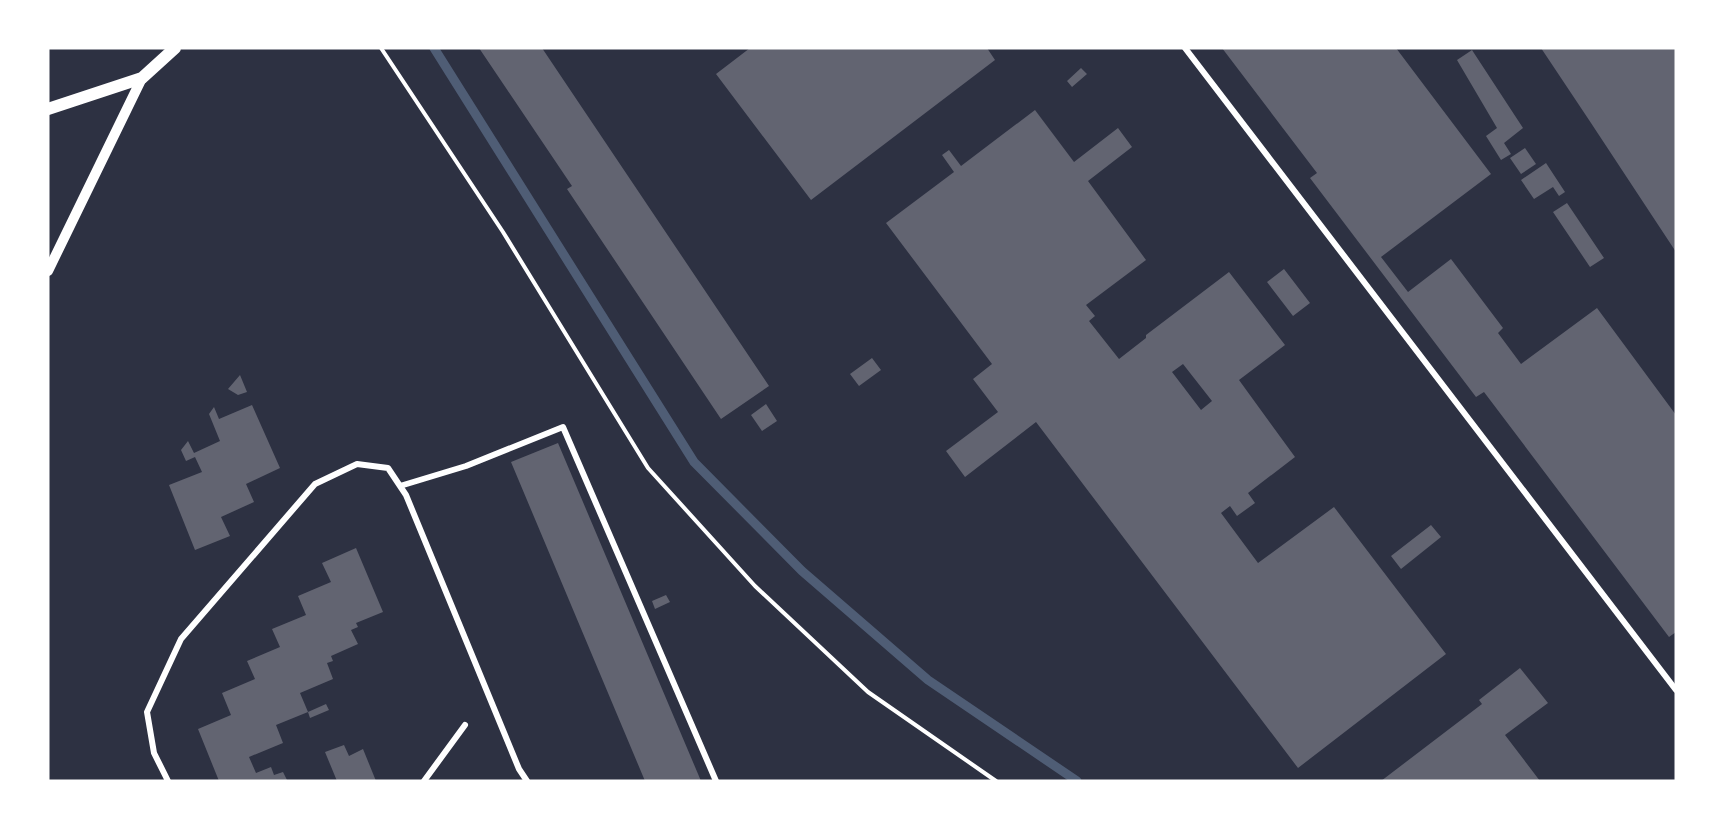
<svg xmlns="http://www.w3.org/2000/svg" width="1724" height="829" viewBox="0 0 1724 829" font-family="Quicksand,sans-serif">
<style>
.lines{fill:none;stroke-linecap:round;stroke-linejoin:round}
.stream{stroke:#4f5d75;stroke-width:9}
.building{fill:#626471;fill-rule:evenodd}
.path{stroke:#fff;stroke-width:4}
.minor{stroke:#fff;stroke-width:6}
.tertiary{stroke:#fff;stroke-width:10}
.secondary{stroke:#fff;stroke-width:12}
</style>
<rect width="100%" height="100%" fill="#2d3142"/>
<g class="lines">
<path class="stream" d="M434 48 694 462 802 571 928 680 1077 781"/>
</g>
<path class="building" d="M479 48H542L769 386 721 419 567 189 572 186Z
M750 48H987L995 60 811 200 716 74Z
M1222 48H1396L1491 174 1381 257 1408 292 1451 259 1503 328 1498 333 1521 364 1597 308 1676 415V632L1669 637 1484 392 1476 397 1310 178 1317 173Z
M1541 48H1676V252L1591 123Z
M1472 50 1523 128 1504 143 1511 154 1501 160 1486 136 1497 128 1457 60Z
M1081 68 1087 74 1072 87 1067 81Z
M1035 110 1074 162 1118 128 1132 147 1088 181 1146 260 1086 305 1095 316 1089 321 1119 359 1146 338V335L1229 272 1285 345 1239 380 1295 457 1248 493 1255 503 1237 516 1230 506 1221 513 1258 563 1334 507 1446 654 1298 768 1036 422 965 477 946 451 998 412 973 379 992 364 886 223 954 172 942 155 949 150 961 166ZM1183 364 1212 401 1201 410 1172 372Z
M1525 148 1536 164 1521 174 1510 158Z
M1546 163 1565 192 1559 196 1553 187 1534 199 1521 180Z
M1567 203 1604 258 1590 267 1553 212Z
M1284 269 1310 303 1293 316 1267 282Z
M872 358 881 370 859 386 850 374Z
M240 375 247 392 238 395 228 389Z
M766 404 777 421 762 431 751 415Z
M252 405 280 468 246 484 254 502 221 517 230 536 195 550 169 485 202 472 195 457 186 461 181 450 188 441 194 453 220 441 209 414 214 407 219 419Z
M558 443 701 781H645L511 462Z
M1431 525 1441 537 1401 569 1391 556Z
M356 548 383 612 356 623 358 627 351 630 358 644 331 656 333 661 327 663 333 679 300 693 308 712 276 725 283 743 249 757 256 773 271 767 274 775 283 772 287 780 219 781 198 729 231 715 222 693 255 679 247 661 280 647 272 629 306 615 298 596 331 582 322 563Z
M666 595 670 602 655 609 652 601Z
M1520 668 1548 703 1505 735 1540 781H1381L1482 704 1479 700Z
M326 704 329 710 310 718 308 712Z
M344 745 349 756 363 749 376 781H337L325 752Z"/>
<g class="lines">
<path class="path" d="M381 48 503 232 648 468 755 586 868 692 996 781"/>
<path class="minor" d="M1185 48 1676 690
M400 486 466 466 563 427 716 781
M168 781 154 753 147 712 181 639 315 484 357 464 388 468 406 495 519 769 527 781
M424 781 465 725"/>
<path class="tertiary" d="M48 271 142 78"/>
<path class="secondary" d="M48 109 142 78 175 48"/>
</g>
<rect width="1724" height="829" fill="none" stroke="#ffffff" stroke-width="99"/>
</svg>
